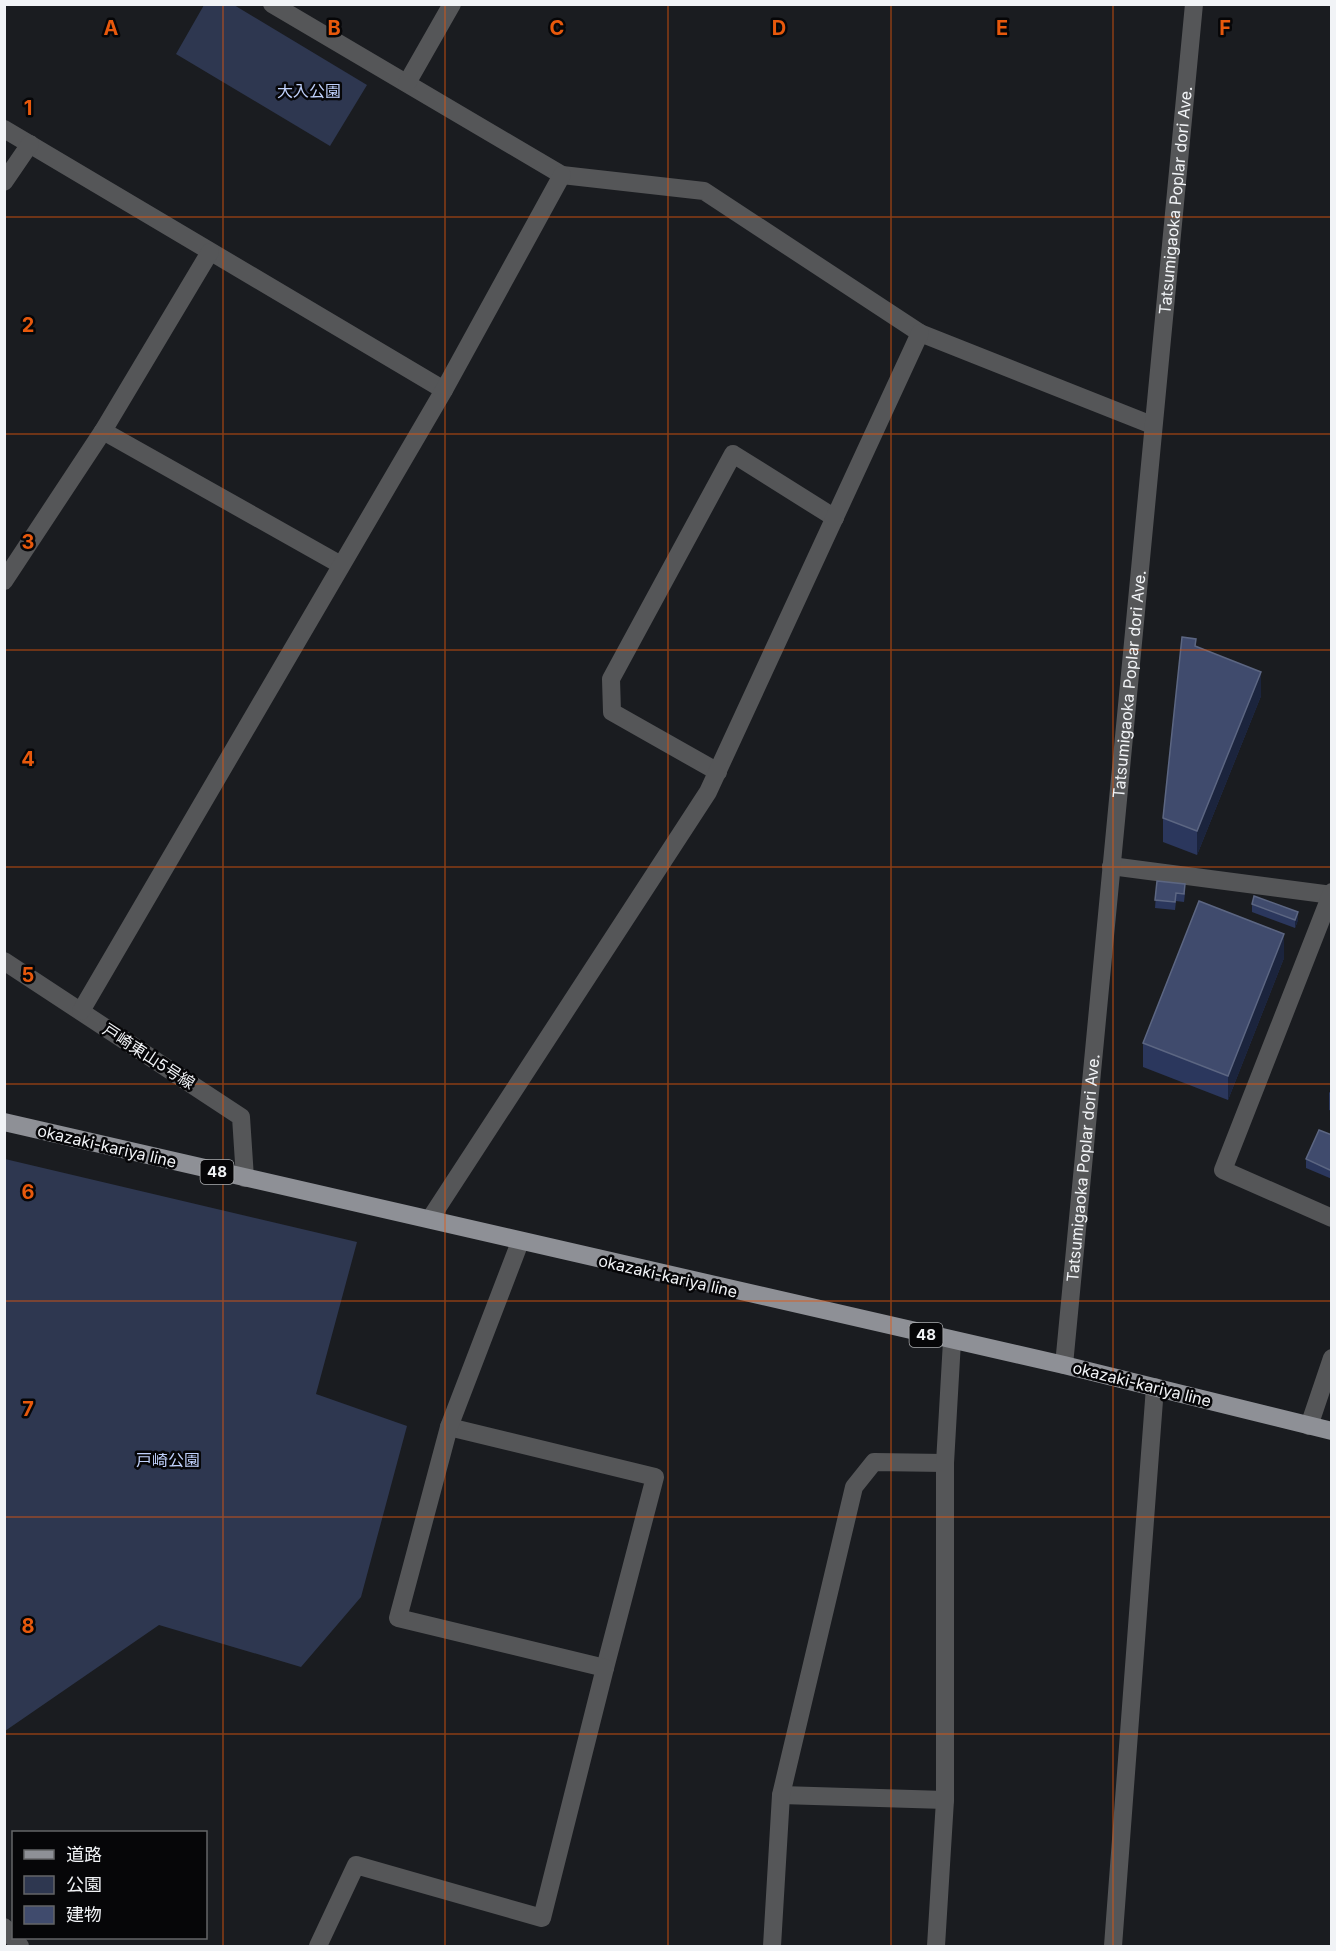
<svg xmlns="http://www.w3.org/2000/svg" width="1336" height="1951" viewBox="0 0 1336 1951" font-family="Inter,'Noto Sans JP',sans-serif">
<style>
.green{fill:#2e3750}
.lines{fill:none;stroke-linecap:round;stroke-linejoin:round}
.minor{stroke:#555658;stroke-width:18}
.major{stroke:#8e9096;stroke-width:18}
.wall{fill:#2b375d}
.shaded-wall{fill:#1b243d}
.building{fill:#404b6d;stroke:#5c6682;stroke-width:1.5}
.grid{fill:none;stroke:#e8590c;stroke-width:1.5;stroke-opacity:0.55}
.labels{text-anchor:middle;stroke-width:5;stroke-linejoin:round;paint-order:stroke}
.shield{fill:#060608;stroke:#aaacaf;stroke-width:1.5}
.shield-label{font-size:15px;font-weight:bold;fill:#f1f3f6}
.park-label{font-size:16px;fill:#c0d1fc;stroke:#060608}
.street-label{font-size:16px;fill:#f1f3f6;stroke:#060608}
.grid-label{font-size:20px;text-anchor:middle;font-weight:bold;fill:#e8590c;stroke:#060608;stroke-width:5;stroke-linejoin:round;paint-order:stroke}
</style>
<rect width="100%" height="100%" fill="#1a1c20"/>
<path class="green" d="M204 5H234L367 85 330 146 176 54Z
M5 1159 357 1242 316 1394 407 1426 361 1597 301 1667 159 1625 5 1731Z"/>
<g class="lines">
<g class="minor">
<path d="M272 4 562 175 704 191 920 333 1152 425"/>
<path d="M407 83 452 4"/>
<path d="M4 129 444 390"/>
<path d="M4 182 30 144"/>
<path d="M103 431 341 565"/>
<path d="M4 581 103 431 210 252"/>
<path d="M718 772 612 712 611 679 733 454 835 518"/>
<path d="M1111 866 1332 895"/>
<path d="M1332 892 1223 1170 1332 1218"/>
<path d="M4 961 241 1117 245 1178"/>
<path d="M81 1011 444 390 562 175"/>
<path d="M430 1219 708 792 920 333"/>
<path id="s1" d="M1064 1365 1194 4"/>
<path d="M1309 1426 1332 1358"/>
<path d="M449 1427 655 1477 605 1668"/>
<path d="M781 1795 945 1800"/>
<path d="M4 1927 20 1946"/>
<path d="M318 1946 356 1865 542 1918 605 1668 398 1618 449 1427 520 1242"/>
<path d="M772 1946 781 1795 854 1487 874 1462 945 1463"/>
<path d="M936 1946 945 1800V1463L952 1341"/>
<path d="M1113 1946 1155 1387"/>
</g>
<path class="major" d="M4 1122 1064 1365 1332 1431"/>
</g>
<path class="wall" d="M1196 646 1261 696 1197 855 1163 842V818Z
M1157 881 1185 893 1184 902 1176 901 1175 910 1155 908Z
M1252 904 1298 920 1295 928 1252 912Z
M1284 958 1228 1100 1143 1067V1043Z
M1332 1089V1111L1329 1110V1093Z
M1332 1135V1179L1306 1168V1159Z"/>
<path class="shaded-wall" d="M1261 672V696L1197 855V831Z
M1298 912V920L1295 928V920Z
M1284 934V958L1228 1100V1076Z"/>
<path class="building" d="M1182 637 1196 639 1195 646 1261 672 1197 831 1163 818Z
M1157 881 1185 884 1184 894 1176 893 1175 902 1155 900Z
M1254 896 1298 912 1295 920 1252 904Z
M1199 901 1284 934 1228 1076 1143 1043Z
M1319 1130 1332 1135V1171L1306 1159Z"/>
<path class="grid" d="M223 4V1946M445 4V1946M668 4V1946M891 4V1946M1113 4V1946M4 217H1332M4 434H1332M4 650H1332M4 867H1332M4 1084H1332M4 1301H1332M4 1517H1332M4 1734H1332"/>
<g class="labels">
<g class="shield">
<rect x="200.5" y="1160" width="33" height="24" rx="4.5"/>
<rect x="909.5" y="1323" width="33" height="24" rx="4.5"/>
</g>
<g class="shield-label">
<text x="217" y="1177">48</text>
<text x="926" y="1340">48</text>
</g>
<g class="park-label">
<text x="309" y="97">大入公園</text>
<text x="168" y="1466">戸崎公園</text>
</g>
<g class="street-label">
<text dy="6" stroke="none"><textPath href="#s1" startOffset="1170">Tatsumigaoka Poplar dori Ave.</textPath></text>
<text dy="6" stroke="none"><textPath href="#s1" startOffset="684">Tatsumigaoka Poplar dori Ave.</textPath></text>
<text transform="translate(149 1056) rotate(33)" y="6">戸崎東山5号線</text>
<text transform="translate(107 1146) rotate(13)" y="6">okazaki-kariya line</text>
<text dy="6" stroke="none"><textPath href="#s1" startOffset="198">Tatsumigaoka Poplar dori Ave.</textPath></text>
<text transform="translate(668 1276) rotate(13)" y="6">okazaki-kariya line</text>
<text transform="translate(1142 1384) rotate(14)" y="6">okazaki-kariya line</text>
</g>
</g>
<g class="grid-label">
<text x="111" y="35">A</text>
<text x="334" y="35">B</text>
<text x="557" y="35">C</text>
<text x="779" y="35">D</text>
<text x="1002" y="35">E</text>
<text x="1225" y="35">F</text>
<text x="28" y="115">1</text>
<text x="28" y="332">2</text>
<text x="28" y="549">3</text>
<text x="28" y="766">4</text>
<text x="28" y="982">5</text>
<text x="28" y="1199">6</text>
<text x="28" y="1416">7</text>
<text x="28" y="1633">8</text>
</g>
<rect width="1336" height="1951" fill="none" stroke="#f1f3f6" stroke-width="12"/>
<rect x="12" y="1831" width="195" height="108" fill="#060608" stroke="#646567" stroke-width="1.5"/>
<rect x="24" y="1850" width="30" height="9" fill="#8e9096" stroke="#646567" stroke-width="1.5"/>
<text x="66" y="1861" font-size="18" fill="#f1f3f6">道路</text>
<rect x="24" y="1876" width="30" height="18" fill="#2e3750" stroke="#646567" stroke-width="1.5"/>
<text x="66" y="1891" font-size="18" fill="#f1f3f6">公園</text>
<rect x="24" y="1906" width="30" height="18" fill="#404b6d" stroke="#646567" stroke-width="1.5"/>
<text x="66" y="1921" font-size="18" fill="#f1f3f6">建物</text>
</svg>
